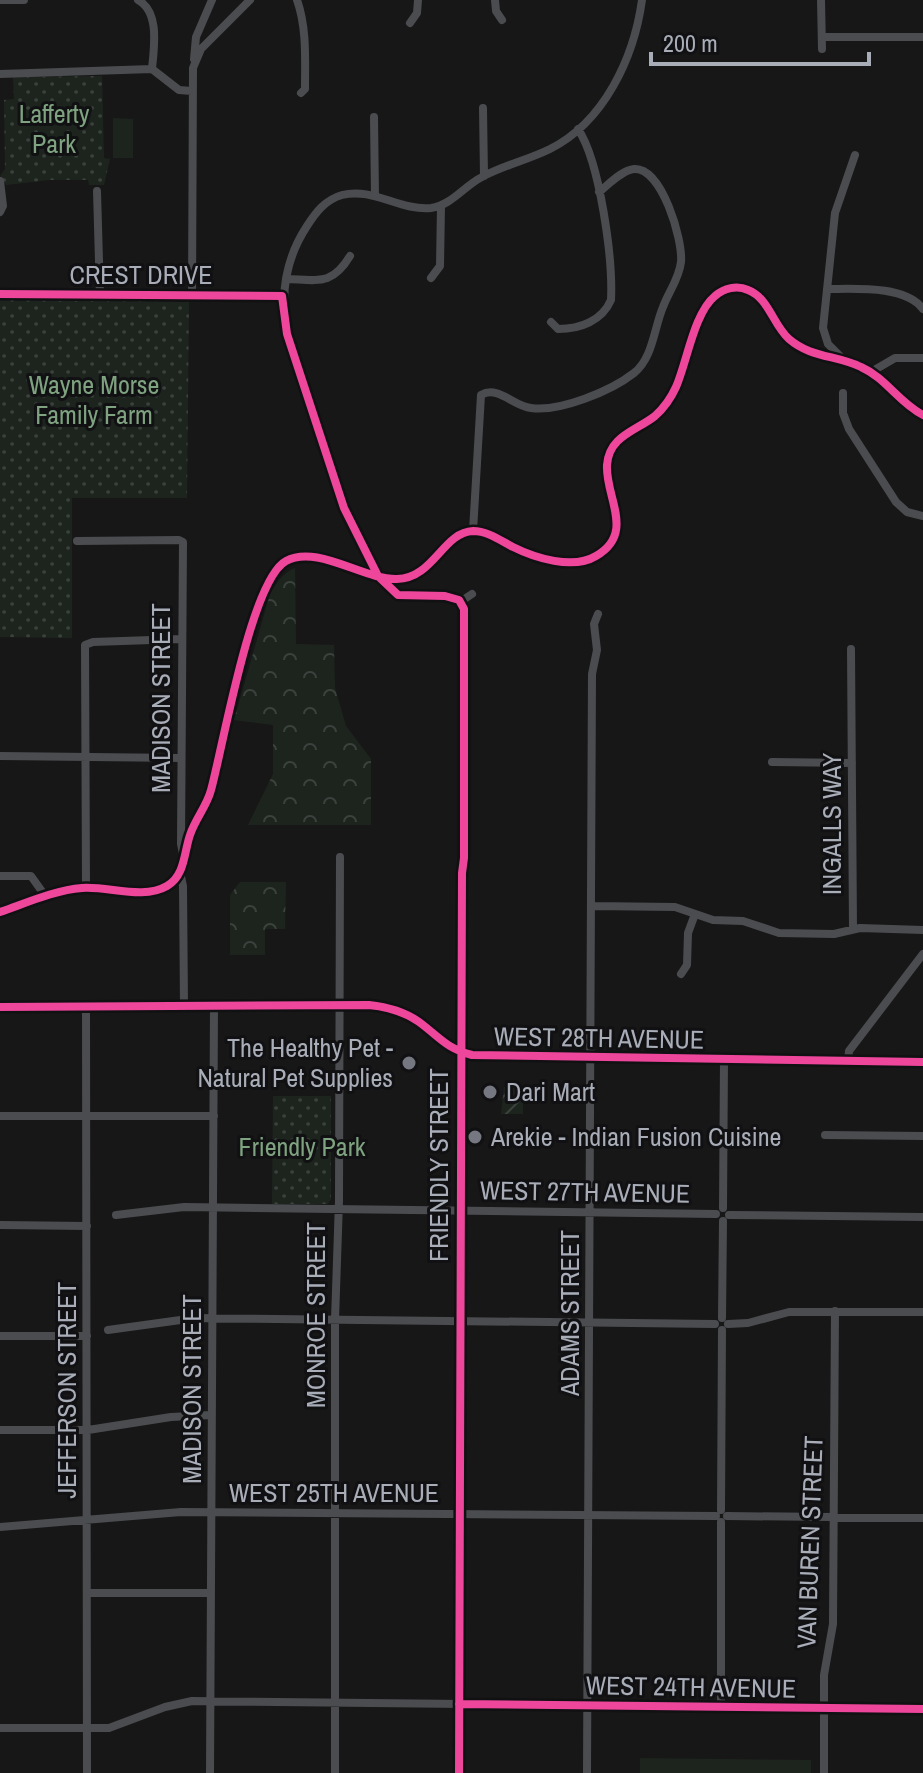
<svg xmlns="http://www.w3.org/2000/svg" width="923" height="1773" viewBox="0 0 923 1773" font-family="'Archivo Narrow',sans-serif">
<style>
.forest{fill:url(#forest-crowns)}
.park{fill:url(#park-dots)}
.garden{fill:url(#garden-furrows)}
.pitch{fill:#1d241e}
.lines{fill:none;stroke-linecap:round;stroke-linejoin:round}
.minor{stroke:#4b4c50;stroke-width:8}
.major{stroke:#4d4f52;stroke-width:10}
.cycleway-casing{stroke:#111113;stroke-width:13}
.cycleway{stroke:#ed469a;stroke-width:8}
.poi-dot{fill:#757880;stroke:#111113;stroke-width:3}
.labels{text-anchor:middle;stroke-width:6;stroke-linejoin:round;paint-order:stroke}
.park-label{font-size:26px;fill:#7fa381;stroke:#111113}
.street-label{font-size:26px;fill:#a8adb8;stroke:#111113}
.poi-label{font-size:26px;fill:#a8adb8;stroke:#111113;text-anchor:start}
</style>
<defs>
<pattern id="forest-crowns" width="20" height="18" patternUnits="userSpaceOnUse" patternTransform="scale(2)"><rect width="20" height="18" fill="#1d241e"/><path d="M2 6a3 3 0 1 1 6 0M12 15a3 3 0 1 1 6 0" fill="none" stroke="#3b413d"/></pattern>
<pattern id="park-dots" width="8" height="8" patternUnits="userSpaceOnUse" patternTransform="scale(2)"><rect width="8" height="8" fill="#1d241e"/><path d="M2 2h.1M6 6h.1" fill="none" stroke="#3b413d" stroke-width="1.8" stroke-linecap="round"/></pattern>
<pattern id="garden-furrows" width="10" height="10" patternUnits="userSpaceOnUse" patternTransform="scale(2)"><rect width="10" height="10" fill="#1d241e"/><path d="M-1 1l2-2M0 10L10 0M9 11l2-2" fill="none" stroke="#3b413d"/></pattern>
</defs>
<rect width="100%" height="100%" fill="#171717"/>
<path class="forest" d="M295 568 296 644 334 645 335 688 346 726 371 759V825H248L273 774V725L234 720 270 594C277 583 282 573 295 568Z
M240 882H286L285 929H265V955H230V895Z"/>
<path class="park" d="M102 76 104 158 110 159 104 185H89L88 180H49L6 185 0 176 5 169 4 100 14 99 13 77Z
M0 298 189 302 187 498H72V638L0 637Z
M273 1096H331V1199L328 1204H272Z"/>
<path class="garden" d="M504 1087H523V1114H501Z"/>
<path class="pitch" d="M113 118 133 119V158H113Z
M640 1758 811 1760V1773H640Z"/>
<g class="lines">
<path class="minor" d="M0 0H24
M138 0C160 12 154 47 152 69L179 90 192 91
M297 0C307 28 305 60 305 89L301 93
M495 0 496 11 502 20
M821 0 822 49
M410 23 417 13 418 0
M822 37H923
M194 59 196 37 212 0
M0 74 152 69
M483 108 484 176
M374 117 375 196
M0 181 3 206 0 212
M97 191 100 296
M431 278 440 266 441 206
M286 279C318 280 332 286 350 256
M827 289C854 289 905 285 923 309
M0 294 282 296
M192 296 193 68 201 49 250 0
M551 322 558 329C580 329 602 321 611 300 613 259 600 162 578 129
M845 361 828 344 823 328 835 213 855 155
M871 372 895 358H923
M843 393V413L849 429 896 502 907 512 923 516
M473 531 481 395C498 385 513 406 531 408 560 412 611 391 634 373 653 358 654 328 663 307 669 291 679 279 681 262 683 240 662 167 634 169 622 170 608 185 599 192
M77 541 179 540 183 542 181 844 183 854
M460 602 472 594
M851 649 853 929
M0 756 181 758
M772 762 852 763
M180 872 183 886 184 1006
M0 876H31L46 897
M86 887 85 645 93 642 181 639
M592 906 675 907 713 920 743 921 779 933 834 934 860 928 923 930
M0 912C26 903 55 890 82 888 109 886 143 900 167 886 185 876 184 852 190 835 195 819 207 806 211 790 223 747 251 580 286 561 317 544 364 580 397 579 434 578 443 532 473 531 488 531 501 541 513 547 535 558 573 570 596 556 636 533 605 497 607 465 609 436 636 431 655 416 664 408 671 398 676 387 687 362 694 313 715 296 724 288 737 285 748 290 769 298 773 325 789 339 811 358 836 355 861 367 886 378 899 403 923 415
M681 974 687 965 688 933 695 914
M86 1006 87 1773
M848 1061 849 1051 923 954
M0 1116H214
M825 1135 923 1136
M723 1208 724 1060
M116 1215 184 1207 716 1214
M729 1215 923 1217
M0 1225 87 1226
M722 1318 723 1221
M728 1324 748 1323 789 1312H923
M108 1330 195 1318 715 1324
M0 1336H87
M0 1430H88L171 1417 211 1415
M721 1510 722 1330
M727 1516 923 1518
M0 1527 181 1512 716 1516
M87 1593H210
M721 1707V1522
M0 1728H109L165 1707 192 1701 923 1709
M210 1773 214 1006
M335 1773V1320L339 1201 340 857
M459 1773 462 873 464 858V609L459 600 445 596 398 595C363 577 336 483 324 445 299 369 258 301 307 226 316 212 325 200 342 195 373 187 400 211 431 208 452 205 464 186 482 177 504 165 528 160 550 149 604 122 634 58 642 0
M587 1773 592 674 597 650 594 624 598 614
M824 1773V1675L833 1624 835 1311"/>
<path class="major" d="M0 1007 369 1005C388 1007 407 1012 423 1025 441 1039 448 1049 472 1055L923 1062"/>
<g class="cycleway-casing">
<path id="cycleway" d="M0 294 282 296 287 334 344 508 378 576 398 595 445 596 459 600 464 609V858L462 873 459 1773
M0 912C26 903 55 890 82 888 109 886 143 900 167 886 185 876 184 852 190 835 195 819 207 806 211 790 223 747 251 580 286 561 317 544 364 580 397 579 434 578 443 532 473 531 488 531 501 541 513 547 535 558 573 570 596 556 636 533 605 497 607 465 609 436 636 431 655 416 664 408 671 398 676 387 687 362 694 313 715 296 724 288 737 285 748 290 769 298 773 325 789 339 811 358 836 355 861 367 886 378 899 403 923 415
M0 1007 369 1005C388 1007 407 1012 423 1025 441 1039 448 1049 472 1055L923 1062
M459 1704 923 1709"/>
</g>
<use href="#cycleway" class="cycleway"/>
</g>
<g class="poi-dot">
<circle cx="409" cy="1063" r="8"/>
<circle cx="490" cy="1092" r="8"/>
<circle cx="475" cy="1137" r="8"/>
</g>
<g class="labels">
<g class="park-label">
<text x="54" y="123">Lafferty<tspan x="54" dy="30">Park</tspan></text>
<text x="94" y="394">Wayne Morse<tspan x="94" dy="30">Family Farm</tspan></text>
<text x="302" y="1156">Friendly Park</text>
</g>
<g class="street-label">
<text x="141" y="284">CREST DRIVE</text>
<text transform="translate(161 698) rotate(-90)" y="9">MADISON STREET</text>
<text transform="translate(832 824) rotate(-90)" y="9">INGALLS WAY</text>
<text transform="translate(599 1038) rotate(1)" y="9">WEST 28TH AVENUE</text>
<text transform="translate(439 1165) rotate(-90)" y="9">FRIENDLY STREET</text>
<text transform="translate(585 1192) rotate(1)" y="9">WEST 27TH AVENUE</text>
<text transform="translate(570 1313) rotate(-90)" y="9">ADAMS STREET</text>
<text transform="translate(316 1315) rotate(-90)" y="9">MONROE STREET</text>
<text transform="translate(192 1389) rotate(-90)" y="9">MADISON STREET</text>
<text transform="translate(67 1390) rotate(-90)" y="9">JEFFERSON STREET</text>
<text x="334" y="1502">WEST 25TH AVENUE</text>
<text transform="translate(810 1542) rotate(-88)" y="9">VAN BUREN STREET</text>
<text transform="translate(691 1687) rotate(1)" y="9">WEST 24TH AVENUE</text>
</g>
<g class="poi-label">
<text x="393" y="1057" text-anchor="end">The Healthy Pet -<tspan x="393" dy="30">Natural Pet Supplies</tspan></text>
<text x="506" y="1101">Dari Mart</text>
<text x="491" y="1146">Arekie - Indian Fusion Cuisine</text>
</g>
</g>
<path d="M651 52v12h218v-12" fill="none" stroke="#a8adb8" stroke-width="4"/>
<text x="663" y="52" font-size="24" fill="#a8adb8" stroke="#111113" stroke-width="6" paint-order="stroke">200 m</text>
</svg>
